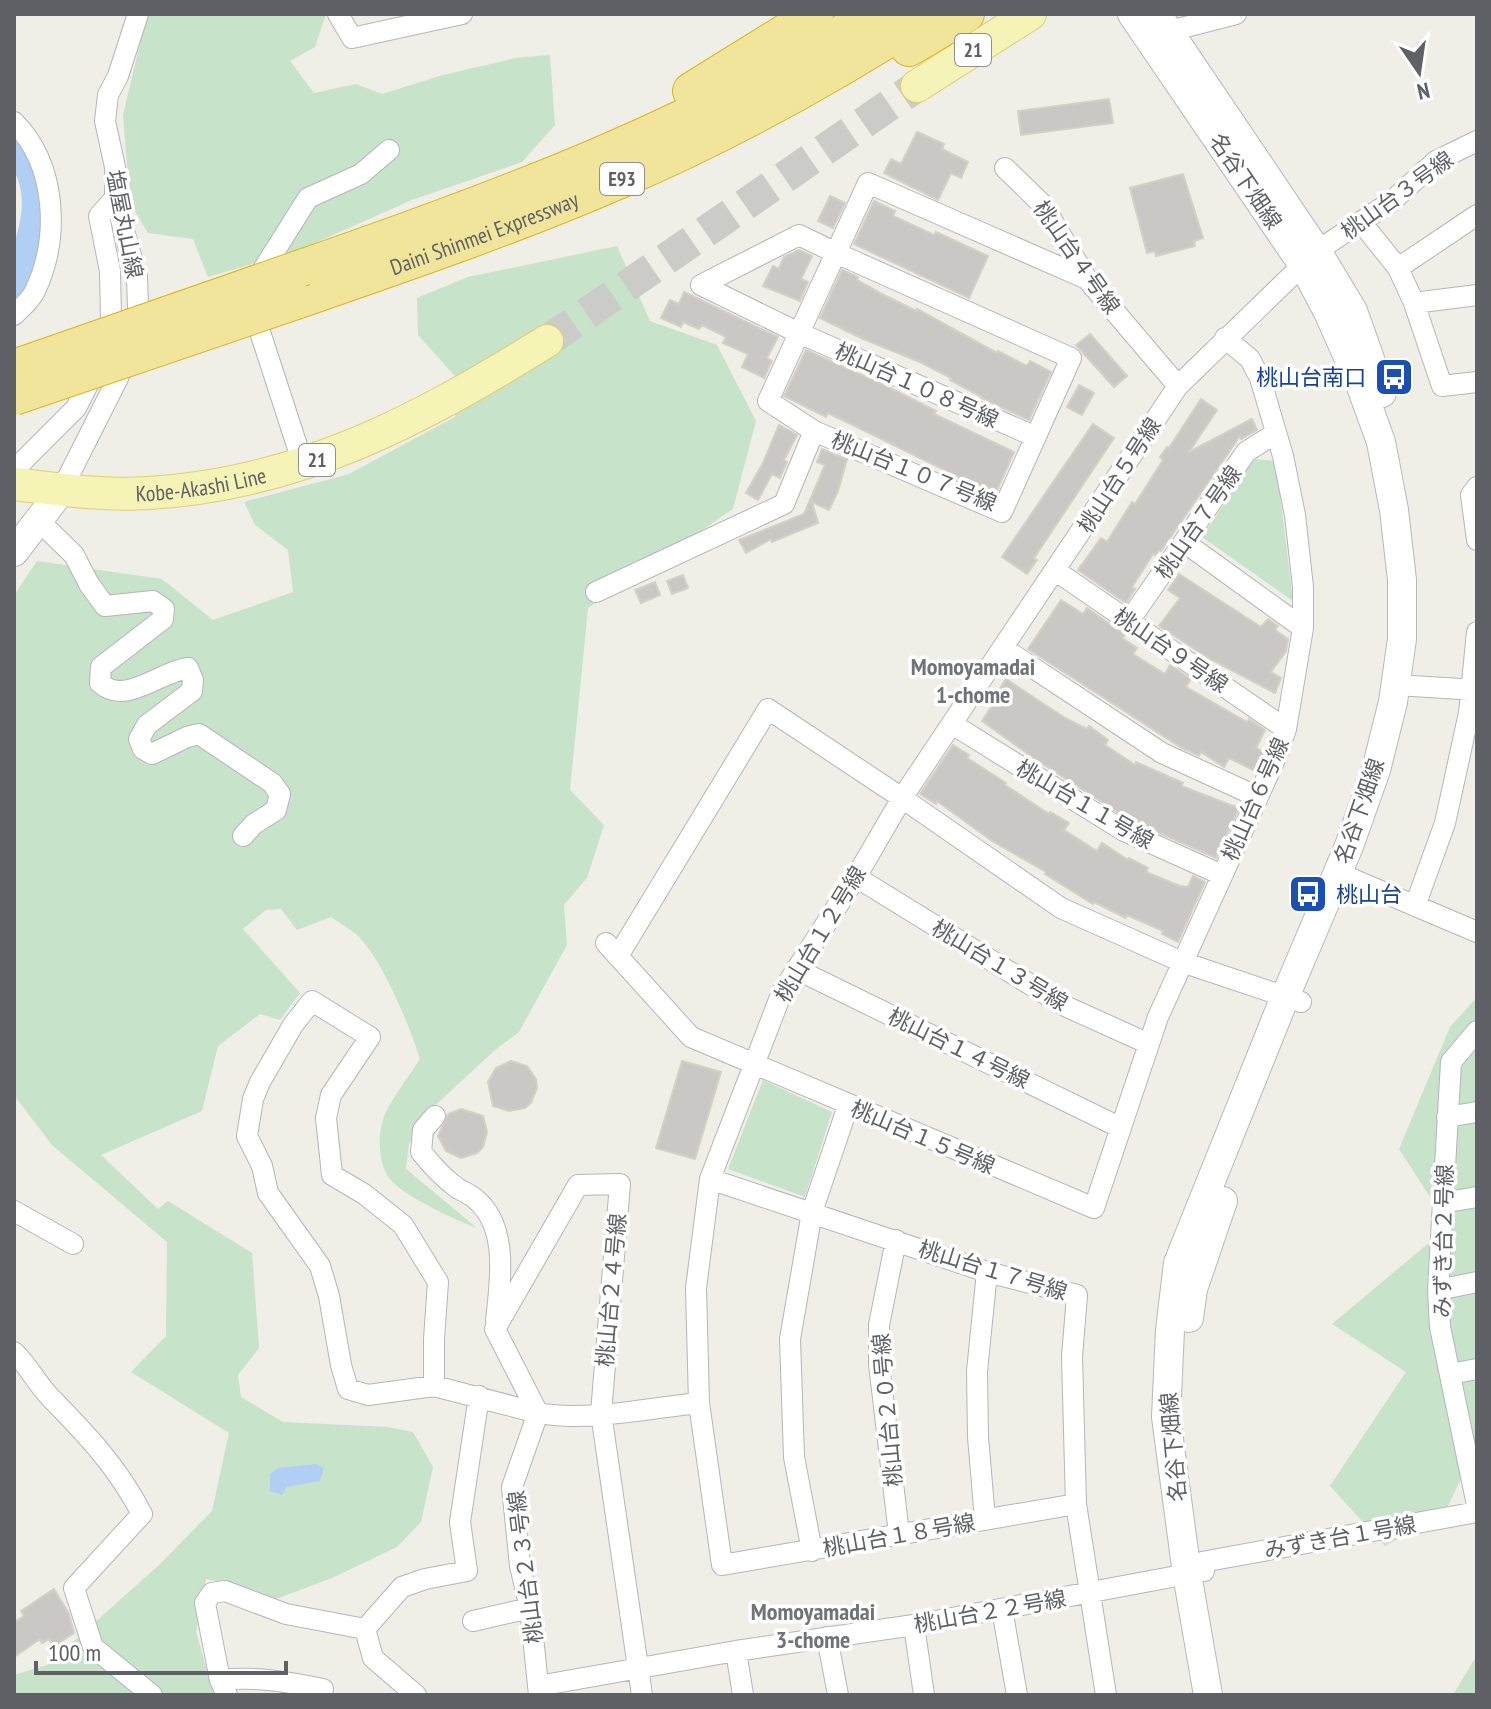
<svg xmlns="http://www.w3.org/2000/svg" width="1491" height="1709" viewBox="0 0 1491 1709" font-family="'PT Sans Narrow','Noto Sans JP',sans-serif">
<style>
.green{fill:#c7e3ca}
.water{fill:#b1cff5}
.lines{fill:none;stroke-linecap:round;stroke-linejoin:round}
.river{stroke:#b1cff5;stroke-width:30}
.building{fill:#cac8c4;stroke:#d3d1c6;stroke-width:2}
.primary-tunnel{stroke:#cbcbc7;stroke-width:32;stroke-dasharray:32 16;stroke-linecap:butt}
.street-casing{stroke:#b4b6ba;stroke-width:22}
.secondary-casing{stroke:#b6b8bd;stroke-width:30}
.primary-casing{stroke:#e1cf6e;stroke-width:34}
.highway-casing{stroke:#dab61c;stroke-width:38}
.street{stroke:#fff;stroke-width:20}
.secondary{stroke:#fff;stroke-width:28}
.primary{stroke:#f6f3b6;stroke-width:32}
.highway{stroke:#f1e59c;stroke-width:36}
.highway-bridge-casing{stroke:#dab61c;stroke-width:38;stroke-linecap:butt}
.highway-bridge{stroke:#f1e59c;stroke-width:36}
.labels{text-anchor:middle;stroke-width:7;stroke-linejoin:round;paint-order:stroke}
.shield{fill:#fff;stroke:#8f9094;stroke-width:2}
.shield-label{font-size:20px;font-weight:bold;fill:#5f6166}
.street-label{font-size:22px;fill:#5f6166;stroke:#fff}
.transit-label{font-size:22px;fill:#164399;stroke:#fff;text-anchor:end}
.neighbourhood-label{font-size:24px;font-weight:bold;fill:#707377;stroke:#fff}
</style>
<rect width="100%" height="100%" fill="#efeee7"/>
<path class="green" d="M147 14H326L315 47 290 61 314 93 356 84 382 94 443 75 516 58 550 55 555 125 522 162 412 200 299 250 208 277 193 239 148 233 130 203 123 115Z
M617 246 650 321 717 345 756 421 733 509 588 608 570 790 604 825 587 878 564 905 567 945 519 1032 495 1050 428 1112 409 1143 406 1169 477 1228C457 1221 402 1195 390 1179 377 1162 377 1131 386 1112 395 1094 409 1076 420 1059 410 1026 381 957 357 935 349 928 339 923 331 917L297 930 281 909 266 910 243 929 300 993 280 1020 260 1014 218 1046 202 1111 101 1155 158 1209 168 1201 252 1253 259 1348 238 1375 241 1397 283 1422 388 1427 413 1432 433 1467 421 1522 397 1547 332 1578 276 1599 250 1589 206 1579 196 1632 214 1695H14V1675L47 1665 158 1566 212 1511 229 1433 131 1372 166 1336 167 1242 52 1145 14 1095V595L37 561 162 579 213 620 293 592 288 550 255 525 244 502 349 474 455 417 460 382 418 335 417 298 468 277Z
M1254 459 1276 461 1293 601 1202 537Z
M1477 997V1446L1444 1514 1385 1546 1330 1486 1406 1372 1332 1324 1449 1226 1399 1149 1450 1027Z
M763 1080 832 1112 805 1197 728 1169Z
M1477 1655V1695H1453Z"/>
<path class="water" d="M316 1464 324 1468 320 1481 287 1487 282 1495 270 1491V1474L278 1468Z"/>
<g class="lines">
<path class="river" d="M14 145C55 190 32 239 14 288"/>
</g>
<path class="building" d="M1109 99 1113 123 1021 135 1018 111Z
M917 132 944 144 942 149 968 162 961 178 951 173 938 200 884 173 891 159 901 164Z
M1183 174 1203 238 1194 241 1195 246 1156 256 1155 251 1147 253 1130 188Z
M830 196 845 203 833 228 818 221Z
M874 201 895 211 893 216 934 235 936 232 988 256 969 298 854 244Z
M799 250 812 256 801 279 808 282 800 301 763 286 773 266 779 269 784 257Z
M842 270 858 277 857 280 884 295 916 311 917 309 997 353 998 351 1027 366 1030 361 1051 372 1029 420 981 398 982 397 950 380 951 378 920 362 861 338 820 318Z
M684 292 778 337 767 358 772 361 764 378 742 367 748 354 723 343 726 337 702 325 699 329 683 322 681 327 661 318 670 300 679 304Z
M1090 334 1127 376 1114 387 1076 345Z
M806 350 882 384 936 411 934 414 1014 452 995 495 853 425 828 413 826 417 784 396Z
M1079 385 1094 393 1082 415 1067 407Z
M1201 399 1217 410 1189 452 1252 419 1257 430 1241 439 1240 436 1161 551 1159 550 1155 555 1153 554 1132 587 1135 589 1126 603 1078 570 1101 538 1107 542 1132 502 1135 504 1163 460 1160 457 1167 447 1169 448Z
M1093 424 1114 438 1034 558 1037 560 1027 574 1002 557Z
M779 425 797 435 784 460 787 462 780 478 772 474 758 500 746 493 763 463Z
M822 449 847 459 838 491 829 510 812 502 818 523 772 542 771 539 746 553 739 540 804 514 825 465 817 462Z
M1179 574 1261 627 1268 619 1278 626 1275 630 1288 639 1286 651 1271 672 1281 678 1275 693 1210 659 1159 626 1180 598 1168 590Z
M683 575 688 588 672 594 667 581Z
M655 582 660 595 641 603 635 590Z
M1061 600 1083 614 1087 608 1125 635 1122 638 1137 648 1133 654 1165 674 1170 665 1191 679 1186 687 1247 722 1249 719 1265 730 1256 748 1264 752 1255 771 1229 758 1224 767 1201 752 1199 756 1182 748 1028 649Z
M1006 679 1065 718 1087 729 1089 726 1108 740 1105 745 1135 765 1136 762 1183 783 1181 786 1239 808 1216 858 1130 820 1035 759 982 721 999 695 997 693Z
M953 745 969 755 967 758 1006 783 1005 785 1049 814 1050 812 1069 823 1064 830 1097 851 1102 843 1128 860 1129 858 1148 868 1146 872 1180 886 1188 887 1193 876 1205 882 1178 942 1162 934 1163 931 1127 915 1126 918 1094 902 1093 904 1045 874 1046 872 992 841 937 801 936 804 920 794Z
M511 1061 527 1066 536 1079 537 1088 531 1103 525 1108 509 1111 493 1106 488 1082 496 1068Z
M682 1061 721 1072 695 1159 656 1148Z
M461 1109 483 1116 487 1132 483 1147 477 1153 461 1158 446 1151 438 1136 448 1114Z
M54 1589 69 1614 74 1633 54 1646 49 1639 42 1643 40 1639 14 1657V1622L24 1616 21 1611Z"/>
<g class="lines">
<path class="primary-tunnel" d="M547 341 917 86"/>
<g class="street-casing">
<path id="street" d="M338 14 352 38 462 14
M1170 31 1236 14
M14 122C57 165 60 238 35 291 31 300 21 308 14 315
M1005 168 1043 205 1087 279 1178 386
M1361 222 1398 268 1414 303 1442 386 1477 382
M1398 268 1477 215
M1414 303 1477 295
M1036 437 799 333 701 285 799 235 836 253 1071 358 1002 512 814 431 768 401C801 328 835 256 868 183L1087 279
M303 464 260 332 255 299 264 268 308 198 361 174 389 150
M14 470 76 408 108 345 111 318 110 271 99 216 115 198
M1477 487 1471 495 1477 540
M61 491 118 378 132 342 138 309 137 277 115 198V167L105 121 108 95 118 76 138 14
M38 520 74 555 89 584 105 606 153 601 164 609 163 619 101 667 100 683C125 706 159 672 188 668L193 680 192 691 147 725 139 739 143 749 152 754 187 737 199 734 272 783 280 794 276 810 254 824 243 836
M1184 542 1303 628
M1056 571 1286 729
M596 592 784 504 814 431
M1129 621 1246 452 1276 433
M1003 648 1162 753 1258 797
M1396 685 1477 690
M952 724 1124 831 1222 875
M1338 873 1477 932
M856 877 1065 1006 1149 1044
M1415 906 1445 823 1469 713 1477 632
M606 943 691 1037 1094 1208 1158 1017 1277 755 1286 729 1303 628V587L1295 515 1283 456 1260 378 1250 359 1225 338
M618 956 768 709 902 798 1178 386 1317 251 1392 201 1436 161 1477 141
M796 969 1121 1128
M1477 1031 1451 1062 1438 1290 1440 1327 1477 1505
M435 1116 423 1130 421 1152C432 1165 442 1177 456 1187 461 1191 468 1193 473 1197 510 1225 500 1281 496 1321
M1447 1117 1477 1112
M710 1179 987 1272 1077 1295 1072 1357 1076 1504 1106 1695
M1442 1203 1477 1197
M14 1211 73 1244
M896 1240 879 1325V1364L899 1534
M1438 1290 1477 1282
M14 1352C27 1364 36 1382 49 1396 87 1435 117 1466 142 1514L74 1588 93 1647 152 1695
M1450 1374 1477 1369
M434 1386V1339L438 1282 403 1225 364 1194 332 1175 326 1118 331 1095 370 1037 312 1001 293 1025 260 1082 253 1099 247 1136 262 1166 268 1193 320 1266 329 1296 341 1365 348 1389 368 1395 434 1386 538 1413
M538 1413 495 1329 578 1185 620 1184 601 1413 642 1695
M1076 1504 722 1565 699 1403 696 1288 710 1179 782 992 856 877 902 798 1061 908 1182 962 1301 1002
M985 1519 978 1437 977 1371 987 1272
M812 1551 794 1457 790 1339 812 1212 848 1106
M1202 1562 1477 1512
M1002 1609 1017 1695
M473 1621 530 1608
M914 1625 924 1695
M365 1629 402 1587 425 1579 467 1571 460 1522 479 1396
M365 1629 373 1658 416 1695
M827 1637 838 1695
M736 1651 743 1695
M220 1680C255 1676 289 1682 323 1689
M538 1686 736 1651 914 1625 1204 1571
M227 1695 220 1680 205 1603 212 1593 225 1591 286 1614 365 1629
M539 1695 530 1608 520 1566 512 1487 538 1413C586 1422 650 1408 699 1403"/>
</g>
<g class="secondary-casing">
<path id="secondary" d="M1132 14 1303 265 1328 312 1360 384 1381 442 1394 510 1402 580V639L1393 702 1376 770 1349 846 1285 997 1178 1263 1170 1330 1166 1417 1187 1574 1208 1695
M1157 14 1317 251 1353 311 1382 393
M14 552 61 491
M1189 1318 1193 1289 1223 1201"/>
</g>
<g class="primary-casing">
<g id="primary">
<path d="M917 86 1030 14"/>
<path id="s1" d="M14 484C58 489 102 496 148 493 301 484 420 420 547 341"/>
</g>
</g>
<g class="highway-casing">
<g id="highway">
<path d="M909 48 966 14"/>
<path d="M691 91 815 14"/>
<path d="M304 267C503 198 694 127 873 14"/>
<path id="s2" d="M296 301C405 263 514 226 620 180 727 134 830 77 928 14"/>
</g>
</g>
<use href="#street" class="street"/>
<use href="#secondary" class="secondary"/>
<use href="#primary" class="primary"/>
<use href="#highway" class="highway"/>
<g class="highway-bridge-casing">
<path id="highway-bridge" d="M14 368 304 267
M14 397 296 301"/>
</g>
<use href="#highway-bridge" class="highway-bridge"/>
</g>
<defs>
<g id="bus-square" transform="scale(2)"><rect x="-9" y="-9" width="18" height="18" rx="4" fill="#1a4fb4" stroke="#fff"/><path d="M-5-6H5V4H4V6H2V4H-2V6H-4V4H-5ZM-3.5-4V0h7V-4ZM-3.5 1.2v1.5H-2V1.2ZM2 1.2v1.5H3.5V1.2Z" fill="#fff"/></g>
</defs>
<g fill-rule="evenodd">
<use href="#bus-square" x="1394" y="377"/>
<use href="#bus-square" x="1308" y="894"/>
</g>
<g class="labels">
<g class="shield">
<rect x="955" y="34" width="36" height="32" rx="6"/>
<rect x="600" y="163" width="44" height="32" rx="6"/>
<rect x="299" y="444" width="36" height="32" rx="6"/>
</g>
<g class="shield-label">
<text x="973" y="57">21</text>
<text x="622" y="186">E93</text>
<text x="317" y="467">21</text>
</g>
<g class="street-label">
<text transform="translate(1246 181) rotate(56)" y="8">名谷下畑線</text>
<text transform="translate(1397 195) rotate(-36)" y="8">桃山台３号線</text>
<text transform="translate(125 224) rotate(79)" y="8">塩屋丸山線</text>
<text dy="8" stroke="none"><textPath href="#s2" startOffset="200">Daini Shinmei Expressway</textPath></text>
<text transform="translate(1077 257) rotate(55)" y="8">桃山台４号線</text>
<text transform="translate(917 385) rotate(24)" y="8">桃山台１０８号線</text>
<text transform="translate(914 471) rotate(22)" y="8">桃山台１０７号線</text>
<text transform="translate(1119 475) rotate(-57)" y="8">桃山台５号線</text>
<text dy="8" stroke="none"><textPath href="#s1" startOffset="188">Kobe-Akashi Line</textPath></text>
<text transform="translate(1198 522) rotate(-55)" y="8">桃山台７号線</text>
<text transform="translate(1171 650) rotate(34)" y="8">桃山台９号線</text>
<text transform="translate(1255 799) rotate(-66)" y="8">桃山台６号線</text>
<text transform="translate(1085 804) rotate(30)" y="8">桃山台１１号線</text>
<text transform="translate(1359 811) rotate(-71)" y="8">名谷下畑線</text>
<text transform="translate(820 934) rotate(-59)" y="8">桃山台１２号線</text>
<text transform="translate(1000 965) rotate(31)" y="8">桃山台１３号線</text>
<text transform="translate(959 1048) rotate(26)" y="8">桃山台１４号線</text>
<text transform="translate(923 1137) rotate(23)" y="8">桃山台１５号線</text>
<text transform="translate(1443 1241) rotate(-89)" y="8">みずき台２号線</text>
<text transform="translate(993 1270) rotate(17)" y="8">桃山台１７号線</text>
<text transform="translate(611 1290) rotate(-85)" y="8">桃山台２４号線</text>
<text transform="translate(887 1410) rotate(-95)" y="8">桃山台２０号線</text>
<text transform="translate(1173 1447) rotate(-95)" y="8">名谷下畑線</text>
<text transform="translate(899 1535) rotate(-10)" y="8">桃山台１８号線</text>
<text transform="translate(1340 1537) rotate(-10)" y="8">みずき台１号線</text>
<text transform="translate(525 1567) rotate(-97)" y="8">桃山台２３号線</text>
<text transform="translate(990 1611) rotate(-10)" y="8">桃山台２２号線</text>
</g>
<g class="transit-label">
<text x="1366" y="385">桃山台南口</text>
<text x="1336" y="902" text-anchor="start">桃山台</text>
</g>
<g class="neighbourhood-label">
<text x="973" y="675">Momoyamadai<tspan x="973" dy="28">1-chome</tspan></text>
<text x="813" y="1620">Momoyamadai<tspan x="813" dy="28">3-chome</tspan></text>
</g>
</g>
<rect width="1491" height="1709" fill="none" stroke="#5f6166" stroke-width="32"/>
<g transform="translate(1419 72) rotate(167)" stroke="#ffffff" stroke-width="6" paint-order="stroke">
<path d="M0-6L14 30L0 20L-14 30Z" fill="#5f6166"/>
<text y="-12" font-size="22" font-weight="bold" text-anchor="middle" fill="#5f6166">N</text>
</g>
<path d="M36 1661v12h250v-12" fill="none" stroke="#5f6166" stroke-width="4"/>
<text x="48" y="1661" font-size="24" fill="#5f6166" stroke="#ffffff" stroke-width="6" paint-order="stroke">100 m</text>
</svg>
